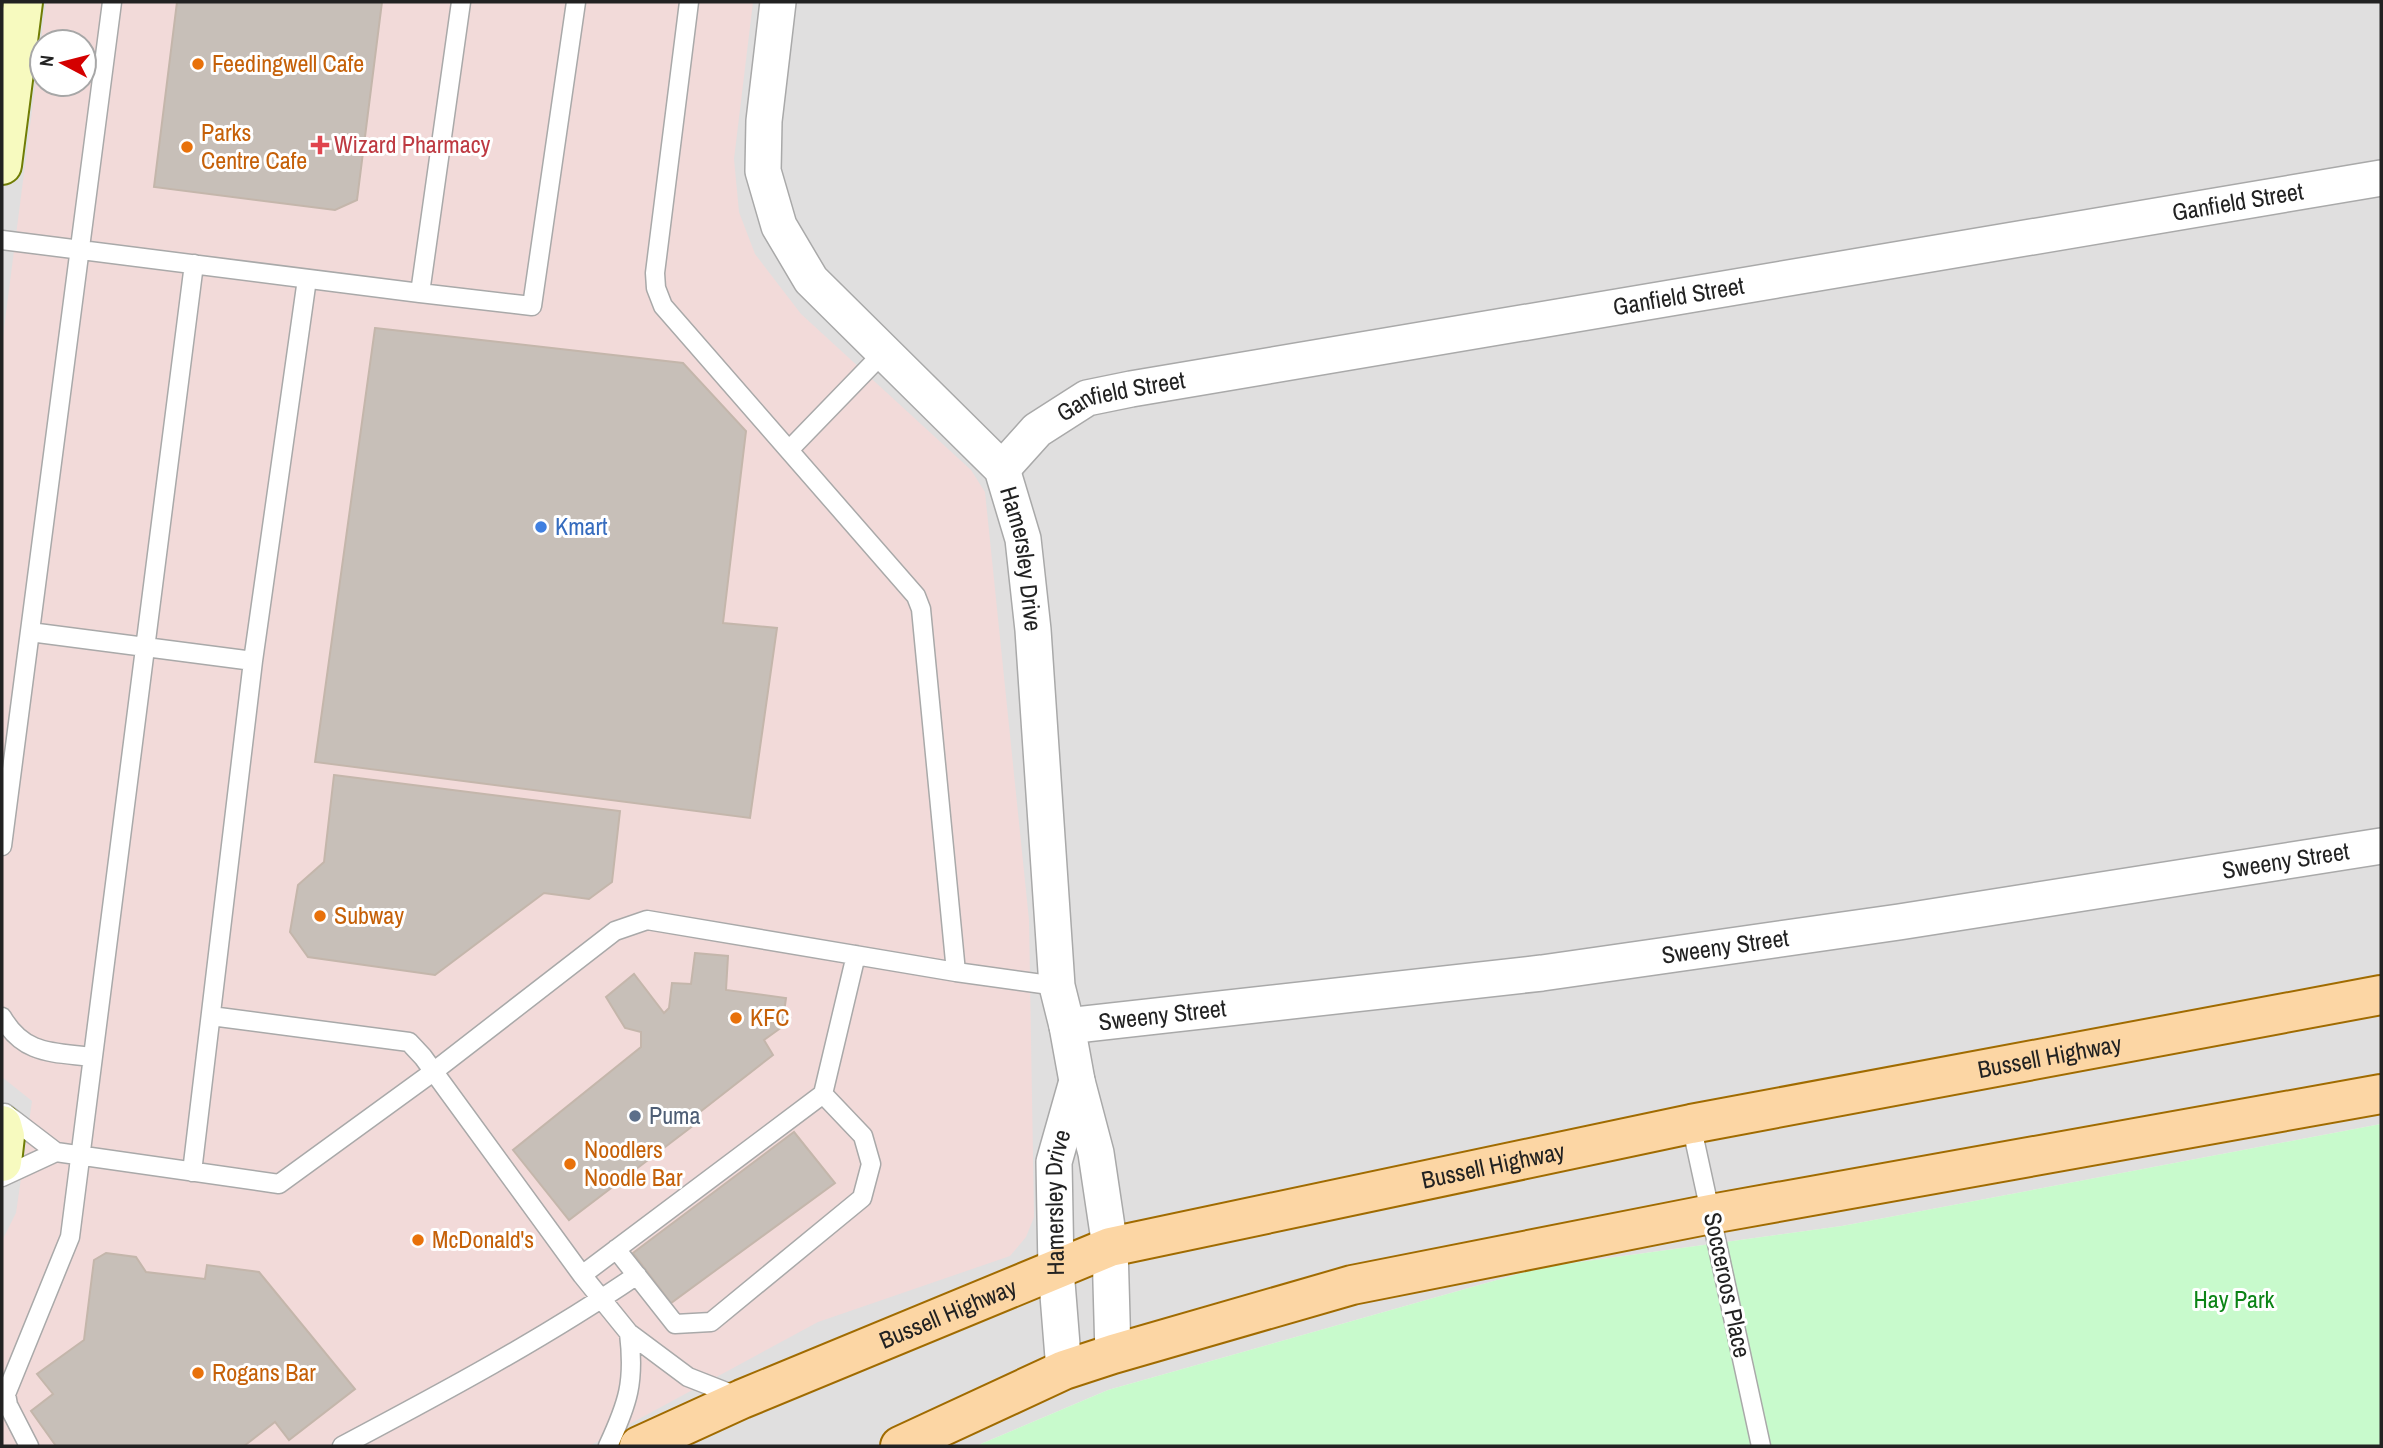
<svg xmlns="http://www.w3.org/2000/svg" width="2383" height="1448" viewBox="0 0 2383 1448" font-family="'Archivo Narrow',sans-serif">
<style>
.residential{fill:#e0dfdf;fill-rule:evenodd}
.commercial{fill:#f2dad9;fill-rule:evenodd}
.park{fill:#c8facc}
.building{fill:#c7bfb8;stroke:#c4b6ab;stroke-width:2}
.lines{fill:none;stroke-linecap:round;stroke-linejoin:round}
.lane-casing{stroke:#a9a9a9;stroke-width:21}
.street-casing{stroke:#a9a9a9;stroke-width:38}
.secondary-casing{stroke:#707d05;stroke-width:42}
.primary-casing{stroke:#a06b00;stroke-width:42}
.lane{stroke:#fff;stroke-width:18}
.street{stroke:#fff;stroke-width:35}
.secondary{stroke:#f7fabf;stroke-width:38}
.primary{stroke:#fcd6a4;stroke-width:38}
.food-dot{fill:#e8710a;stroke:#fff;stroke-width:2.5}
.health-dot{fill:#e0444e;stroke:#fff;stroke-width:2.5}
.shop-dot{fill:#3f7fe0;stroke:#fff;stroke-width:2.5}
.service-dot{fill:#5c6f8a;stroke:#fff;stroke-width:2.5}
.labels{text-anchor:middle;stroke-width:6;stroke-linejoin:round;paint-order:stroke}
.food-label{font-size:24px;fill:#c56008;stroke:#fff;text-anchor:start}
.health-label{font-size:24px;fill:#be3a42;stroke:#fff;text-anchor:start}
.street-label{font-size:24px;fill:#222;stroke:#fff}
.shop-label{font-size:24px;fill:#366cbe;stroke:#fff;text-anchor:start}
.service-label{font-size:24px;fill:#4e5e75;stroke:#fff;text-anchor:start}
.park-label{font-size:24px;fill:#0c8416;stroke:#fff}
</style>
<rect width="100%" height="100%" fill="#f2efe9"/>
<path class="residential" d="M2 2H2381V1124L1842 1226 1543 1267 1108 1390 976 1446H2ZM42 42H84V84H42Z"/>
<path class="commercial" d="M46 2H753L734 159 739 212 755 254 801 314 971 470 985 492 1029 920 1034 1217 1026 1237 1010 1256 818 1322 589 1446H2V1241L16 1213 32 1101 2 1077V344ZM42 42H84V84H42Z"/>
<path class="park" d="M2381 1124V1446H976L1108 1390 1543 1267 1842 1226Z"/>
<path class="building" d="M177 2H382L357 200 335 210 154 187Z
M375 328 683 363 746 431 723 623 777 628 750 818 315 762Z
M334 775 620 811 612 882 589 899 544 893 435 975 308 957 290 932 298 885 324 862Z
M695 953 728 956 726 990 786 998 782 1027 764 1040 773 1055 691 1119 694 1125 569 1220 513 1150 641 1047V1032L625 1028 606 997 634 974 664 1013 669 1008 672 983 691 984Z
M794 1132 835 1183 671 1303 633 1253Z
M106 1253 136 1257 146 1272 205 1279 207 1265 259 1272 355 1389 289 1440 275 1422 244 1446H56L31 1411 53 1394 37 1374 84 1340 94 1260Z"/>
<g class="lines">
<g class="lane-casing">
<path id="lane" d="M461 2 420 293 532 306 576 2
M689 2 655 273 656 288 663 306 916 596 921 609 956 972
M2 240 420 293
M790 449 883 353
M30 632 253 661
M2 846 112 2
M211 1016 409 1042 423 1057 582 1275 629 1333 688 1377 739 1397
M2 1017C24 1055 52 1052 92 1057
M5 1113 56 1152
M1691 1124 1761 1446
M192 1172 253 661 307 279
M2 1177 56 1152 279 1184 433 1072 615 931 647 920 956 972 1057 986
M616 1249 675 1324 711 1322 862 1198 871 1164 863 1136 823 1094
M582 1275 823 1094 856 955
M29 1446 8 1405 6 1394 70 1237 194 264
M342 1446C442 1393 543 1339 637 1275
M608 1446C628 1403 635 1382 629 1333"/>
</g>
<g class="street-casing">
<g id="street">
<path id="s1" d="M778 2 764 121 763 171 779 226 811 280 1002 469 1023 539 1033 630 1057 986 1067 1026 1077 1081 1096 1153 1110 1247 1113 1354"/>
<path id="s2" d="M1002 469 1037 430 1087 398 1131 389 2381 178"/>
<path id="s3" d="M1067 1026 1542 973 1899 922 2381 846"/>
<path id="s4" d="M1064 1370 1056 1270 1054 1162 1077 1081"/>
</g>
</g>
<g class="secondary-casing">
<path id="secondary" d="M2 165 23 2
M2 1125 5 1136 2 1162"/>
</g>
<g class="primary-casing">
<g id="primary">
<path id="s5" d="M639 1446 742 1399 1110 1247 1691 1124 2381 995"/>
<path d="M900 1446 1064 1370 1113 1354 1352 1285 1711 1214 2381 1094"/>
</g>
</g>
<use href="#lane" class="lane"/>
<use href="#street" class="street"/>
<use href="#secondary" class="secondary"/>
<use href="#primary" class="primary"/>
</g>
<g class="food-dot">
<circle cx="198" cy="64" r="7"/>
<circle cx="187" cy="147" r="7"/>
<circle cx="320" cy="916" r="7"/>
<circle cx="736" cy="1018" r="7"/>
<circle cx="570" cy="1164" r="7"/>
<circle cx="418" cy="1240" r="7"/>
<circle cx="198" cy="1373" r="7"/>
</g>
<path class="health-dot" d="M316.5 134.5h7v7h7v7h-7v7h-7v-7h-7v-7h7z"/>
<circle class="shop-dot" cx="541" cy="527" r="7"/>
<circle class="service-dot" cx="635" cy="1116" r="7"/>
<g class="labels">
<g class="food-label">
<text x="212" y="72">Feedingwell Cafe</text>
<text x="201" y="141">Parks<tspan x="201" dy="28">Centre Cafe</tspan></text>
<text x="334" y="924">Subway</text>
<text x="750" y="1026">KFC</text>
<text x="584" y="1158">Noodlers<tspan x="584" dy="28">Noodle Bar</tspan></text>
<text x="432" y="1248">McDonald's</text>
<text x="212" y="1381">Rogans Bar</text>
</g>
<g class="health-label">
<text x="334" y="153">Wizard Pharmacy</text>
</g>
<g class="street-label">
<text dy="8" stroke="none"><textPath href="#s2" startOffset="1279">Ganfield Street</textPath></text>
<text dy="8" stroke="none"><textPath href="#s2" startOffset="712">Ganfield Street</textPath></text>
<text dy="8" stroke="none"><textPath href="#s2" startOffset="145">Ganfield Street</textPath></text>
<text dy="8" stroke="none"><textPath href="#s1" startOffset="651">Hamersley Drive</textPath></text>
<text dy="8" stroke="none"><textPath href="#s3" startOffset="1230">Sweeny Street</textPath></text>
<text dy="8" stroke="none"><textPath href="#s3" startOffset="663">Sweeny Street</textPath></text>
<text dy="8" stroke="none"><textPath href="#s3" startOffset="96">Sweeny Street</textPath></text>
<text dy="8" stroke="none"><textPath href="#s5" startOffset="1470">Bussell Highway</textPath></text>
<text dy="8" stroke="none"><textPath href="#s5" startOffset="903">Bussell Highway</textPath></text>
<text dy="8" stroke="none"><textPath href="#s4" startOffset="168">Hamersley Drive</textPath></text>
<text transform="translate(1727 1285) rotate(78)" y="8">Socceroos Place</text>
<text dy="8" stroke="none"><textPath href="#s5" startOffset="336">Bussell Highway</textPath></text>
</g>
<g class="shop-label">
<text x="555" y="535">Kmart</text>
</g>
<g class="service-label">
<text x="649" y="1124">Puma</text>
</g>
<g class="park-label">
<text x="2234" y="1308">Hay Park</text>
</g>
</g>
<rect width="2383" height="1448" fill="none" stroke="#222222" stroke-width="7"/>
<g transform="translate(63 63) rotate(277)"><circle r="33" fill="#ffffff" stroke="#a7a7a7" stroke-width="2"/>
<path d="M0-5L12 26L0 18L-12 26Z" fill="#d40000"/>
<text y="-10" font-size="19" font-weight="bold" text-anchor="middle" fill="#222222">N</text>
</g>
</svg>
